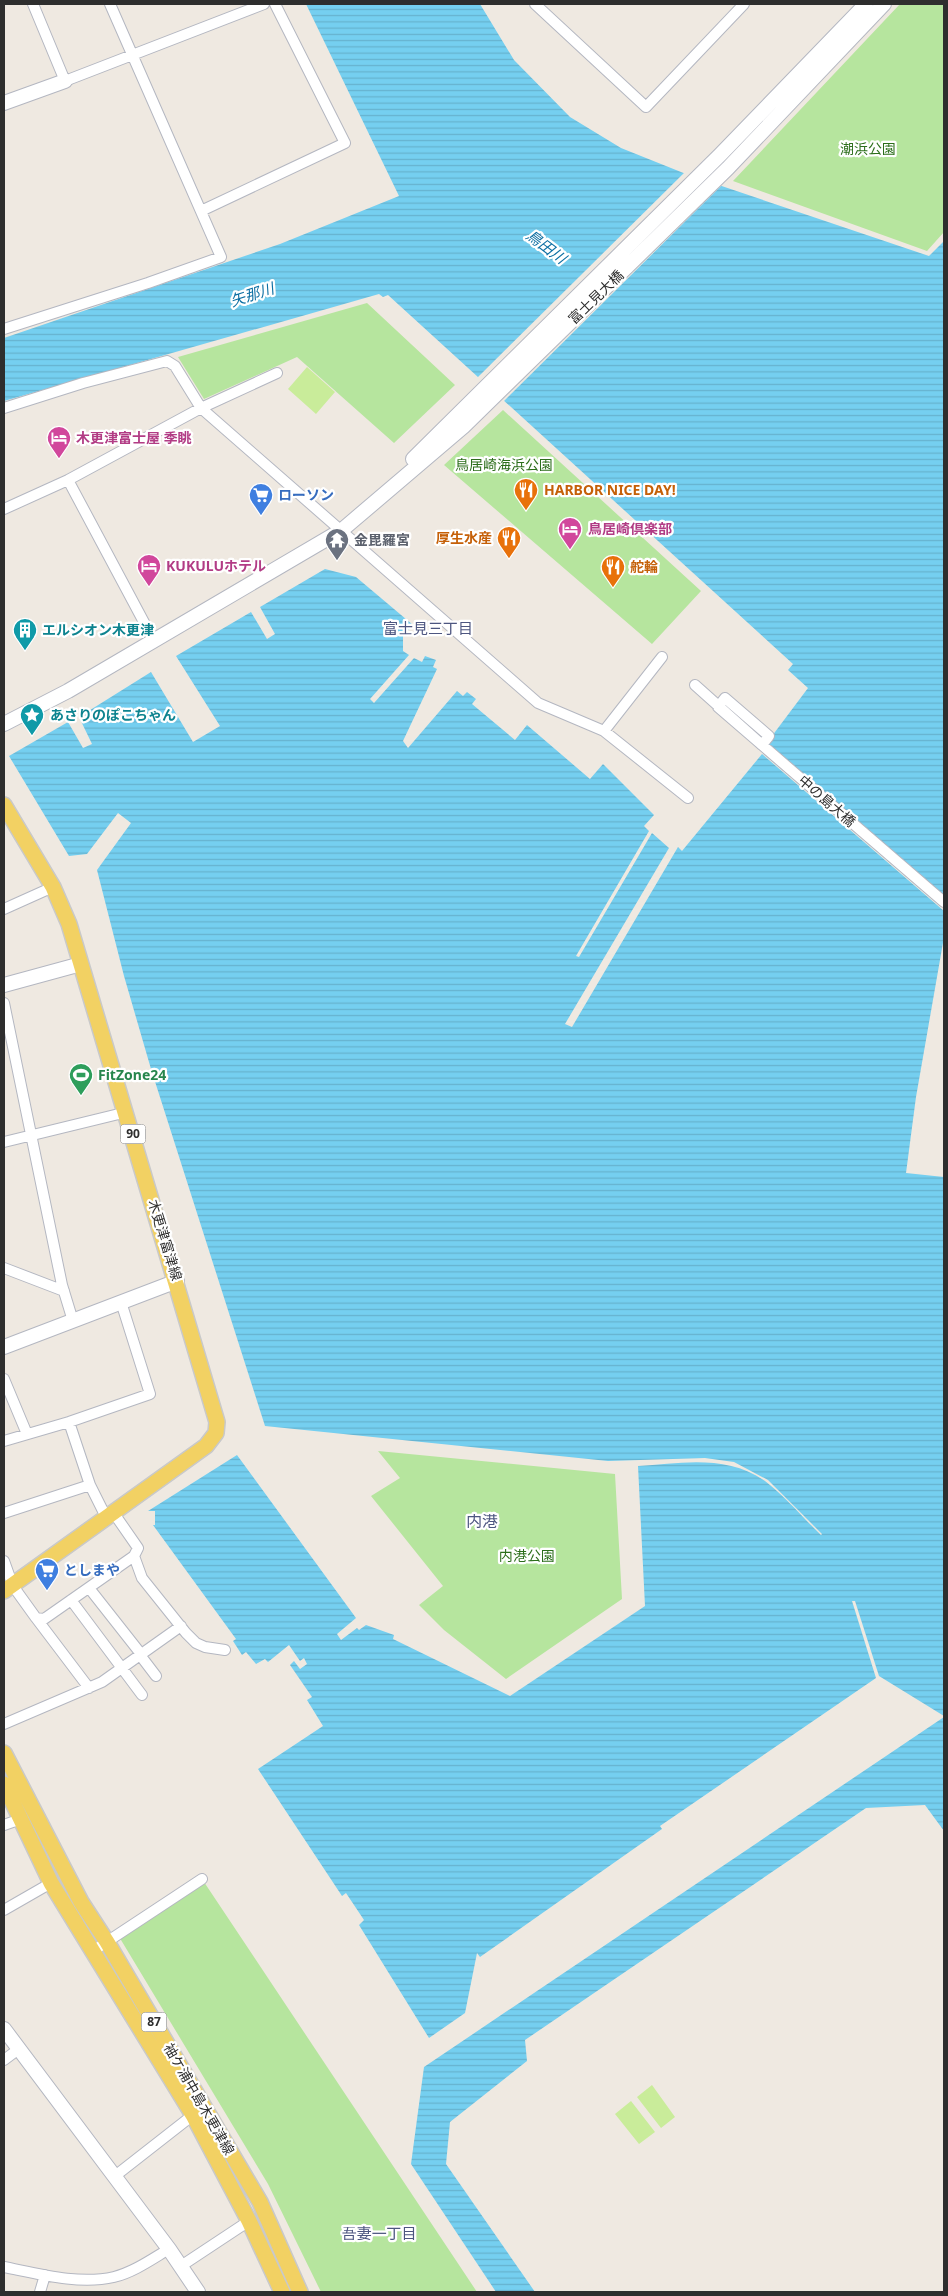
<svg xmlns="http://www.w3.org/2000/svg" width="948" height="2296" viewBox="0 0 948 2296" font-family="'Noto Sans','Noto Sans JP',sans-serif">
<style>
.park{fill:#b6e59e}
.pitch{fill:#c9ec9a}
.water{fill:url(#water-rules)}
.pier{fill:#efe9e1}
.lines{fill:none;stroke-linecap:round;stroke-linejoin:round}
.street-casing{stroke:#b4b7c1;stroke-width:12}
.secondary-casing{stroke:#b4b7c1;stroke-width:16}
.primary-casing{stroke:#c9c9c9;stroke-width:18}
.street{stroke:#fff;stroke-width:10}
.secondary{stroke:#fff;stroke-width:14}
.primary{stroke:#f2d163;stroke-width:15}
.labels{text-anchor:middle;stroke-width:4.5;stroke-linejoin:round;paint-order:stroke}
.shield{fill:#fff;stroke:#6d6d6d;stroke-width:1}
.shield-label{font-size:12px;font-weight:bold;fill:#2e2e2e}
.park-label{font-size:14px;fill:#2c6e1b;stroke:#fff}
.street-label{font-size:14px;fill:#2e2e2e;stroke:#fff}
.hotel-label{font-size:14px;font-weight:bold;fill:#b23c85;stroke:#fff;text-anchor:start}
.food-label{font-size:14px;font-weight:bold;fill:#c56008;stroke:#fff;text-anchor:start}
.shop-label{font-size:14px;font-weight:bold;fill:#366cbe;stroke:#fff;text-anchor:start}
.worship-label{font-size:14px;font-weight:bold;fill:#5b616d;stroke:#fff;text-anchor:start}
.culture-label{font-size:14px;font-weight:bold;fill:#0d838f;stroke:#fff;text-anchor:start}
.leisure-label{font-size:14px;font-weight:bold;fill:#27864d;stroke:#fff;text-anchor:start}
.water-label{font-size:15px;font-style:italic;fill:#0d6fa3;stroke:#fff}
.neighbourhood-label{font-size:15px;fill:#4d5680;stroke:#fff}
.quarter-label{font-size:16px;fill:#4d5680;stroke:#fff}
</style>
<defs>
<pattern id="water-rules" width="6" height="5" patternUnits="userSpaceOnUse" patternTransform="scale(1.25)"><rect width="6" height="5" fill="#75cff0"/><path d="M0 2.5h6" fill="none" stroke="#66b2ce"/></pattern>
</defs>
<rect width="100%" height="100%" fill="#efe9e1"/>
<path class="park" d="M900 4H944V232L927 251 733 181Z
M367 303 455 385 394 443 297 357 204 399 178 357Z
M503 410 701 591 652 644 444 465Z
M378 1451 615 1474 622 1599 506 1679 444 1630 419 1605 443 1586 371 1496 400 1478Z
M202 1879 477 2292H321L268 2184 118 1935Z"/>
<path class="pitch" d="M307 367 335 392 316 414 288 389Z
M652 2085 675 2117 661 2128 637 2097Z
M631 2101 655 2132 639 2144 615 2114Z"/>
<path class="water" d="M306 4H480L514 60 570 117 621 148 686 174 929 256 944 241V899L766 744 808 688 788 670 793 664 388 295 383 297 379 294 4 401V338L280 244 399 196Z
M325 569 356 577 413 625 403 636V651L409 655 370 699 374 703 414 658 422 662 425 656 436 660 433 667 437 669 403 741 408 748 457 691 463 696 467 692 476 699 472 704 515 740 527 725 590 779 603 764 654 815 644 826 649 831 576 956 579 957 652 833 669 848 565 1024 572 1027 678 847 682 851 762 754 944 911V937L916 1097 906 1173 944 1177V1716L879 1676 855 1601H852L876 1678 660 1826 662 1829 480 1957 477 1953 465 2013 429 2038 359 1925 364 1920 346 1893 342 1896 258 1769 323 1726 307 1700 312 1697 290 1665 294 1661 300 1669 307 1664 304 1658 300 1661 289 1645 268 1662 265 1659 256 1664 246 1652 242 1655 233 1641 236 1639 153 1525H155V1511H148L237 1455 356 1618 337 1634 341 1640 357 1628 359 1630 366 1625 394 1635 393 1639 510 1696 645 1606 638 1466C681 1463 727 1454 765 1481 785 1496 803 1518 821 1535L822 1534 768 1480 734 1462 705 1458 608 1461 265 1426 151 1069 124 976 97 870 131 823 118 813 87 854 69 856 9 756 68 722 83 748 92 744 79 717 151 672 193 742 220 726 176 656 251 612 267 639 275 634 260 607Z
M944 1717V1831L925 1805 866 1808 525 2040 527 2061 450 2122 446 2164 535 2292H496L411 2164 424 2067Z"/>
<path class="pier" d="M686 171 723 184 502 403 476 379Z"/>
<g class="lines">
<g class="street-casing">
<path id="street" d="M33 4 65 81 264 4
M535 4 646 107 744 4
M201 211 345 143 275 4
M4 329 148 283 221 257 110 4
M4 408 83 383 167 361 175 366 201 408 538 703 604 731 688 798
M68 480 154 641
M4 509 68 480 201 408 277 373
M695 685 762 745 769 736 725 698 718 707 944 902
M604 731 662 657
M4 909 53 887
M4 1003 62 1285 73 1321
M4 1142 127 1112
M4 1268 64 1291
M4 1379 27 1434
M69 1422 90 1485 106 1517
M4 1441 69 1422 150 1394 121 1302
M113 1512 138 1548 134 1556 142 1578 186 1633 196 1643 205 1647 225 1650
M4 1513 90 1485
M4 1561 13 1586 36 1618 44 1619 134 1556
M89 1588 141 1654
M71 1600 142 1695
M36 1618 89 1688
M140 1655 156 1676
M4 1724 102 1682 181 1626
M4 1825 21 1819
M4 1910 51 1883
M93 1951 202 1879
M4 2060 20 2048
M115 2176 193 2115
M181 2266 249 2221
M4 2267C39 2274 79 2285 114 2277 134 2272 152 2259 169 2249
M40 2292 45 2275"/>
</g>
<g class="secondary-casing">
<path id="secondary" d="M4 103 65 81
M413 459 720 155 866 4
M4 724 68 691 342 530 463 427 728 168 884 4
M4 985 81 964
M4 1347 177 1281
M4 2029 169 2249 198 2292"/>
</g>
<g class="primary-casing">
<path id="primary" d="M4 805 53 887 69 924 217 1422 216 1433 206 1446 4 1591
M4 1753 81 1902 107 1942 260 2202 300 2292
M4 1784 51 1883 193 2115 249 2221 282 2292"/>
</g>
<use href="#street" class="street"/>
<use href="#secondary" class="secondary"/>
<use href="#primary" class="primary"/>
</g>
<defs>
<g id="hotel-pin" transform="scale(1.25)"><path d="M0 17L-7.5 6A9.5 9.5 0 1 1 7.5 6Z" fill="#d1479c" stroke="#fff"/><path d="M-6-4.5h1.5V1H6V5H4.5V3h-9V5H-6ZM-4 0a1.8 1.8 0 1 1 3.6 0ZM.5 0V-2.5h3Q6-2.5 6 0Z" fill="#fff"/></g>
<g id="restaurant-pin" transform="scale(1.25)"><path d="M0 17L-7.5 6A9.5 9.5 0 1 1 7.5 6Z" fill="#e8710a" stroke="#fff"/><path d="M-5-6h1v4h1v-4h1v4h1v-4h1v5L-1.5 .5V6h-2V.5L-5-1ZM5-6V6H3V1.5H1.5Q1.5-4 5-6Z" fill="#fff"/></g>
<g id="supermarket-pin" transform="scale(1.25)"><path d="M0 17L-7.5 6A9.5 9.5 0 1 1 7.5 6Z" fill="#3f7fe0" stroke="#fff"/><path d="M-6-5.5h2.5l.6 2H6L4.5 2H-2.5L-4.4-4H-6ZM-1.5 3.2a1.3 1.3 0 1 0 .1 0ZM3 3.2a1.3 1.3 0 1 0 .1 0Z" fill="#fff"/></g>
<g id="temple-pin" transform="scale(1.25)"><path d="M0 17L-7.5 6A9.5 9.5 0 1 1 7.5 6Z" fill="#6b7280" stroke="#fff"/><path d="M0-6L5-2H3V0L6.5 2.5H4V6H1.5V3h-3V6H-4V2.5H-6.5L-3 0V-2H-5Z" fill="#fff"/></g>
<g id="building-pin" transform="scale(1.25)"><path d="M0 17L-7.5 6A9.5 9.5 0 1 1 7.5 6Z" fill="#0f9aa8" stroke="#fff"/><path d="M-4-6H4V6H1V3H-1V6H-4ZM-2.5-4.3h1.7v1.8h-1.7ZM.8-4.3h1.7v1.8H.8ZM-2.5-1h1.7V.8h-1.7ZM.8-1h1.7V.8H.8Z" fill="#fff"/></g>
<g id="sight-pin" transform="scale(1.25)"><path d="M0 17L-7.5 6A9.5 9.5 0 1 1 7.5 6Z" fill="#0f9aa8" stroke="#fff"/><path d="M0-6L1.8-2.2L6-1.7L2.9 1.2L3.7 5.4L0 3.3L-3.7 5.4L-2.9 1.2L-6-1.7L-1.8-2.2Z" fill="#fff"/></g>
<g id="stadium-pin" transform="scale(1.25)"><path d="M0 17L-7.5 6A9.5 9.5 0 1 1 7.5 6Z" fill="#2e9e5b" stroke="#fff"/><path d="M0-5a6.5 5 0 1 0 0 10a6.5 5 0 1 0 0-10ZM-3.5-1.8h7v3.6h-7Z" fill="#fff"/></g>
</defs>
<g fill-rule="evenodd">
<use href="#hotel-pin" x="59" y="438"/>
<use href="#restaurant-pin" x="526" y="490"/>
<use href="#supermarket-pin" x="261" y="495"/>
<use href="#hotel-pin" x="570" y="529"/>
<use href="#restaurant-pin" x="509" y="538"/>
<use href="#temple-pin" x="337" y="540"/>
<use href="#hotel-pin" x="149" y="566"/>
<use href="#restaurant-pin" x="613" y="567"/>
<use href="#building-pin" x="25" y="630"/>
<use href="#sight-pin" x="32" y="715"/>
<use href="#stadium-pin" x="81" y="1075"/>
<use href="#supermarket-pin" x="47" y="1570"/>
</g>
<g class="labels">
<g class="shield">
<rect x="120.5" y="1124.5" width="25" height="19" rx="4"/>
<rect x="141.5" y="2012.5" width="25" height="19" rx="4"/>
</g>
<g class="shield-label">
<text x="133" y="1138">90</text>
<text x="154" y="2026">87</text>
</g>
<g class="park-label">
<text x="868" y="154">潮浜公園</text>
<text x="504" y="470">鳥居崎海浜公園</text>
<text x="527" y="1561">内港公園</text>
</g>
<g class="street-label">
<text transform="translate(596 297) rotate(-44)" y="5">富士見大橋</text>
<text transform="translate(827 801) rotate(41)" y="5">中の島大橋</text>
<text transform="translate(165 1240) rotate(73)" y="5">木更津富津線</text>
<text transform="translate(199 2099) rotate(60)" y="5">袖ケ浦中島木更津線</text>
</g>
<g class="hotel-label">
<text x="76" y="443">木更津富士屋 季眺</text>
<text x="588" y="534">鳥居崎倶楽部</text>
<text x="166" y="571">KUKULUホテル</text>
</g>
<g class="food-label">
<text x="544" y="495">HARBOR NICE DAY!</text>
<text x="492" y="543" text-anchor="end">厚生水産</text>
<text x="630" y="572">舵輪</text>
</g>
<g class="shop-label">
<text x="278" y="500">ローソン</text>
<text x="64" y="1575">としまや</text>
</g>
<g class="worship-label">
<text x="354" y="545">金毘羅宮</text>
</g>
<g class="culture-label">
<text x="42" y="635">エルシオン木更津</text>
<text x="50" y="720">あさりのぽこちゃん</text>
</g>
<g class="leisure-label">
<text x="98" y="1080">FitZone24</text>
</g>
<g class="water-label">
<text transform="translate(546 247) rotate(37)" y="5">鳥田川</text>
<text transform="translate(252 295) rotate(-18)" y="5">矢那川</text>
</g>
<g class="neighbourhood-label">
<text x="428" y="634">富士見三丁目</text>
<text x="379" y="2239">吾妻一丁目</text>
</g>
<g class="quarter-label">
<text x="482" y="1527">内港</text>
</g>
</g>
<rect width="948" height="2296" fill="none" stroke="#2e2e2e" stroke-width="10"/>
</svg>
